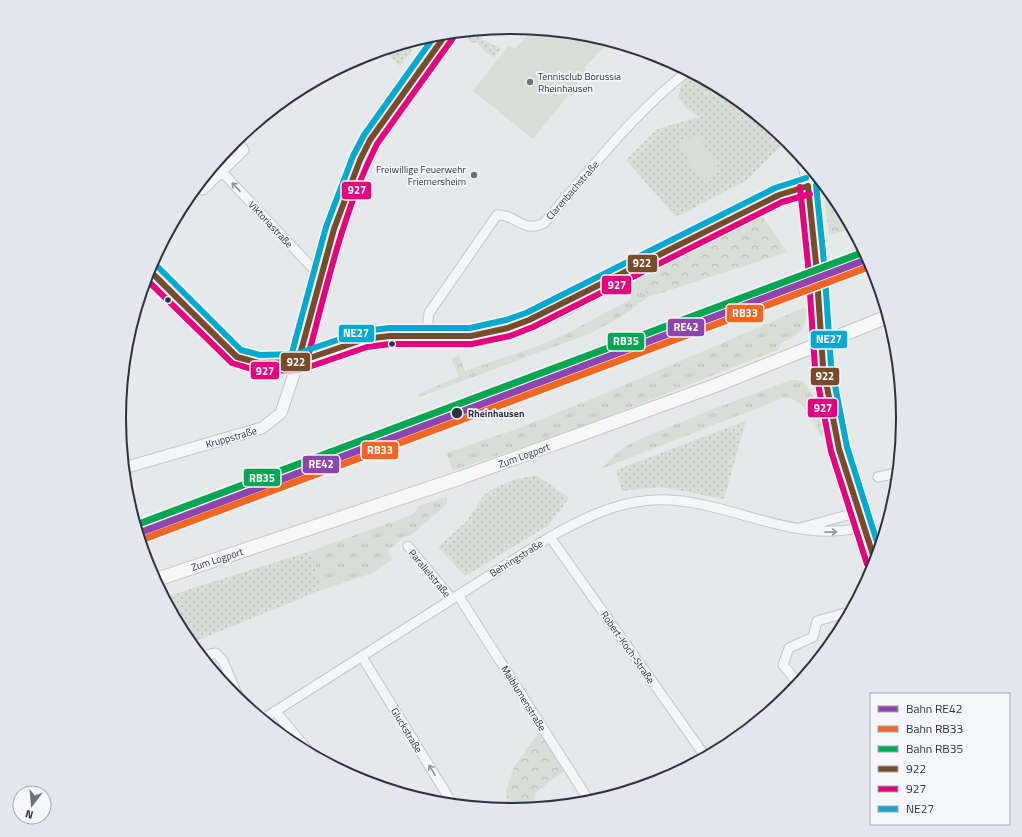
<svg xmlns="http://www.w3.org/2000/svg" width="1022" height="837" viewBox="0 0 1022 837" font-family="'Titillium Web',sans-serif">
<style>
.grass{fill:url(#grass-tufts)}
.forest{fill:url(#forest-crowns)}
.park{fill:url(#park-dots)}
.pitch{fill:#d6ded6}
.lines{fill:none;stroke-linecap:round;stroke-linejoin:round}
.minor-casing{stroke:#c4c6c8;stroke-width:11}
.tertiary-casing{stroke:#c4c6c8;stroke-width:13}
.secondary-casing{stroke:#c4c6c8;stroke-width:15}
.minor{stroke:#f5f6f7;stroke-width:9}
.tertiary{stroke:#f5f6f7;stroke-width:11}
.secondary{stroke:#f8f8f8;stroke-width:13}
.rail-casing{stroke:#cecfd2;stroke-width:4.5}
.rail{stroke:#f4f6f9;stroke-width:3;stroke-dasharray:9;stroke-linecap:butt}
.bus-1-casing{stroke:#f4f6f9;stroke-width:9}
.bus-2-casing{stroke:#f4f6f9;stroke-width:9}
.bus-3-casing{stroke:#f4f6f9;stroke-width:9}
.bus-1{stroke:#7a4b2a;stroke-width:6}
.bus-2{stroke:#e5007d;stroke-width:6}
.bus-3{stroke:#00a9ce;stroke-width:6}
.rail-1-casing{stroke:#f4f6f9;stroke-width:10}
.rail-2-casing{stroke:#f4f6f9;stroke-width:10}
.rail-3-casing{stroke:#f4f6f9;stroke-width:10}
.rail-1{stroke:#8e44ad;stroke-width:7}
.rail-2{stroke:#f26522;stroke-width:7}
.rail-3{stroke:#00a651;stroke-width:7}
.oneway{stroke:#90959e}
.poi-dot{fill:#6c737f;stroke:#f4f6f9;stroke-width:1.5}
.bus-dot{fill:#2b3445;stroke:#f4f6f9;stroke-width:1.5}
.labels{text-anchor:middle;stroke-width:3.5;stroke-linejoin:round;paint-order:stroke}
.poi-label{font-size:10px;fill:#2b3445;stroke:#f4f6f9;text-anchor:start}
.street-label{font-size:10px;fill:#2b3445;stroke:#f4f6f9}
.stop-label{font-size:10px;font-weight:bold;fill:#2b3445;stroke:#f4f6f9;text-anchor:start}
.rim{fill:none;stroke:#2b3445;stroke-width:2}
.line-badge{stroke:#f4f6f9;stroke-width:1.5}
.badge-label{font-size:11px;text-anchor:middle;font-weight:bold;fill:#fff}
</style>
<defs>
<pattern id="grass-tufts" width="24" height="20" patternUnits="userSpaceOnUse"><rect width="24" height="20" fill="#d6ded6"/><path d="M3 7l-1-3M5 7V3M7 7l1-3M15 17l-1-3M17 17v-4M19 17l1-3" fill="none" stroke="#b8bfb9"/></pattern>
<pattern id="forest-crowns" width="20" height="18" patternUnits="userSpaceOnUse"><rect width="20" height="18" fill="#d6ded6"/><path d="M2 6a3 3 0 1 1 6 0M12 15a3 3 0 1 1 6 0" fill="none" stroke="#b8bfb9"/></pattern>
<pattern id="park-dots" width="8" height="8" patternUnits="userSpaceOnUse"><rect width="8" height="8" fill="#d6ded6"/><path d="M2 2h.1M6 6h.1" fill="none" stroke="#b8bfb9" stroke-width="1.8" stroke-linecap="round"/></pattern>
</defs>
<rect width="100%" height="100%" fill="#e6e8ea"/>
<path class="grass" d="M824 185 841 210 826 211Z
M638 275 648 297 619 318 591 333 419 397 418 394 458 377 452 358 459 355 465 371 538 346 564 335 631 299 626 287 617 286Z
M608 289 609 294 564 318 518 338 517 333 562 314Z
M806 307C806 332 801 333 780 344L779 349 594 422 453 471 446 453 517 429 596 397Z
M791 380C794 380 798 380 801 381 814 386 820 423 824 435L821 436C813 422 804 396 783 398L601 469 619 451 633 442 713 409Z
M447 497V504L411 535 404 537 388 551 392 560 370 574 321 590 311 551 414 514 418 506Z"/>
<path class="forest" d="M841 210 852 229 829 235 826 211Z
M763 217 787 252 648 297 638 275Z
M540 731 565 770 535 793 533 808 508 810 506 790 514 767Z"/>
<path class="park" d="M467 31H478L482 35V39L501 49 494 57 485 52 477 42 472 43 463 36Z
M415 40 411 46 412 50 400 66 384 50Z
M693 74 729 93 779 134 781 146 747 180 676 217 626 160 657 129 699 117 687 109 678 97 683 81Z
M746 421 724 499 662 487 622 491 616 470Z
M536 475 569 498 548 526 465 576 438 547 467 521 484 495 494 488 514 480Z
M311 551 321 590 191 643 185 636 165 597Z"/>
<path class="pitch" d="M530 29 588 35 610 41 584 68 587 72 533 139 473 91 508 46 515 49 531 31Z
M697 134 720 170 702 181 679 145Z"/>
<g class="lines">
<g class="minor-casing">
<path id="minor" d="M221 171 320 276
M199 185 203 190 244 150 236 140
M149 270 237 357C255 365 279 364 298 362L334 229 360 160 370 140 447 33
M426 336 429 313 497 215C517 214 523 234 544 223 590 171 632 114 688 71
M878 477 897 473
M800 528 859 512
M550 537 705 756
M408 546 452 599
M458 595 590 802
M202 656 216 653 223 661 239 699
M362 657 449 798 450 804
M798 683 783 665 789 648 813 637 817 621 849 612
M275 711 311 754
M263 719 550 537C587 516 626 497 670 500 736 504 795 544 863 527"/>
</g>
<g class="tertiary-casing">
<path id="tertiary" d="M803 160 808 186 816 263 823 366 839 449 875 562
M124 468 262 428 281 413 298 362 304 359 365 339 390 336H471L508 328 529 320 779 195 808 186"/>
</g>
<g class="secondary-casing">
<path id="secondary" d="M155 580 460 478 714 386 887 317"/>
</g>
<use href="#minor" class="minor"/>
<use href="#tertiary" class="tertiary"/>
<use href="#secondary" class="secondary"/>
<g class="rail-casing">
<path id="rail" d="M806 282 829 274"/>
</g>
<use href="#rail" class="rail"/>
<g class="bus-1-casing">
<path id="bus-1" d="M808 186 816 263 823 366 839 449 875 561
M149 270 237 357 259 363 298 362 365 339 390 336H471L508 328 529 320 779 195 808 186
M298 362 334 229 360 160 370 140 447 33"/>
</g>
<g class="bus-2-casing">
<path id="bus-2" d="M800 187 808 264 815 368 831 451 867 564
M146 279 232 363 258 371 300 370 367 347 390 344H472L510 336 533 327 782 202 810 194
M306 364C326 290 342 213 377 144L453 38"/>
</g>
<g class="bus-3-casing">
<path id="bus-3" d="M816 185 824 262 831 365 847 447 879 548
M155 264 241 350 260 355 296 354 364 331 390 328H470L506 320 526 313 775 188 806 178
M290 360 326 227 353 156 364 135 436 34"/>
</g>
<use href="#bus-1" class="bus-1"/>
<use href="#bus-2" class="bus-2"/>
<use href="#bus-3" class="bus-3"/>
<g class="rail-1-casing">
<path id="rail-1" d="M139 533 868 259"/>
</g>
<g class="rail-2-casing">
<path id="rail-2" d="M141 540 871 266"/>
</g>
<g class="rail-3-casing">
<path id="rail-3" d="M136 525 864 252"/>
</g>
<use href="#rail-1" class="rail-1"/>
<use href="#rail-2" class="rail-2"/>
<use href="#rail-3" class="rail-3"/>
</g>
<defs><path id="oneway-shaft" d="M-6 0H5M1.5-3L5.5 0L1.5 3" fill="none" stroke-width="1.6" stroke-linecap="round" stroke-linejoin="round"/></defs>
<g class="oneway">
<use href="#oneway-shaft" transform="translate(236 187) rotate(-133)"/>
<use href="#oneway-shaft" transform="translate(831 532) rotate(-1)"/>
<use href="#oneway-shaft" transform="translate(432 770) rotate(-121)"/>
</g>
<g class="poi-dot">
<circle cx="530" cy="82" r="4"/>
<circle cx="474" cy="175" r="4"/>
</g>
<g class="bus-dot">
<circle cx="168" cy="300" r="3.5"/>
<circle cx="392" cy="344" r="3.5"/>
<circle cx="457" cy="413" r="6"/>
</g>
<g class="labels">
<g class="poi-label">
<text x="538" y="80">Tennisclub Borussia<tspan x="538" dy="12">Rheinhausen</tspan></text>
<text x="466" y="173" text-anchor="end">Freiwillige Feuerwehr<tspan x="466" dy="12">Friemersheim</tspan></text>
</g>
<g class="street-label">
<text transform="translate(572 190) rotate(-49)" y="4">Clarenbachstraße</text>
<text transform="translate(271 224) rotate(47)" y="4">Viktoriastraße</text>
<text transform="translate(231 437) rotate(-16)" y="4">Kruppstraße</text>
<text transform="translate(524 455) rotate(-20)" y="4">Zum Logport</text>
<text transform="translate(516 558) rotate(-32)" y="4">Behringstraße</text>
<text transform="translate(217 559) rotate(-18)" y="4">Zum Logport</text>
<text transform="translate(430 573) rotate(50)" y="4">Parallelstraße</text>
<text transform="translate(628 647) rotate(55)" y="4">Robert-Koch-Straße</text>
<text transform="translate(524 698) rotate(58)" y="4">Maiblumenstraße</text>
<text transform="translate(407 730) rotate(59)" y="4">Gluckstraße</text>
</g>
<g class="stop-label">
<text x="468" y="417">Rheinhausen</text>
</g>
</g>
<path d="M0 0H1022V837H0ZM510 34H512A384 384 0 0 1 896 418V419A384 384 0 0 1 512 803H510A384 384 0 0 1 126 419V418A384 384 0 0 1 510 34Z" fill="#e4e6eb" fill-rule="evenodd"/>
<path class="rim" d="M510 34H512A384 384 0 0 1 896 418V419A384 384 0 0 1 512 803H510A384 384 0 0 1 126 419V418A384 384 0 0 1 510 34Z"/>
<g class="line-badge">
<rect x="341" y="181" width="31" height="19" rx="4" fill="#e5007d"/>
<rect x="627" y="254" width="31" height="19" rx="4" fill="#7a4b2a"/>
<rect x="601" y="275" width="31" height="20" rx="4" fill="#e5007d"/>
<rect x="726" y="304" width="38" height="19" rx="4" fill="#f26522"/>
<rect x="667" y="318" width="38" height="19" rx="4" fill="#8e44ad"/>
<rect x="338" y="324" width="37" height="19" rx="4" fill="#00a9ce"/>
<rect x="810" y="330" width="38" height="19" rx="4" fill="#00a9ce"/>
<rect x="607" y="332" width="38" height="19" rx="4" fill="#00a651"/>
<rect x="280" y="352" width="31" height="20" rx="4" fill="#7a4b2a"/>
<rect x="250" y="361" width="30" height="19" rx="4" fill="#e5007d"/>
<rect x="810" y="367" width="30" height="19" rx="4" fill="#7a4b2a"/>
<rect x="807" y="398" width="31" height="20" rx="4" fill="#e5007d"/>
<rect x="361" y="441" width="38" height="19" rx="4" fill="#f26522"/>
<rect x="302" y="455" width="38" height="19" rx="4" fill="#8e44ad"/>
<rect x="243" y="468" width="38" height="19" rx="4" fill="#00a651"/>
</g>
<g class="badge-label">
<text x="357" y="194">927</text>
<text x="642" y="267">922</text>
<text x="617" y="289">927</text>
<text x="745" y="317">RB33</text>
<text x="686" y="331">RE42</text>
<text x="356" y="337">NE27</text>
<text x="829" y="343">NE27</text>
<text x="626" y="345">RB35</text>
<text x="296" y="366">922</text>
<text x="265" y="375">927</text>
<text x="825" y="380">922</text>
<text x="823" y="412">927</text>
<text x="380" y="454">RB33</text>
<text x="321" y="468">RE42</text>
<text x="262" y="482">RB35</text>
</g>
<rect x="870" y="693" width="140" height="132" fill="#f4f6f9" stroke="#a4a8b1"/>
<rect x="878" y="706" width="20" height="6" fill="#8e44ad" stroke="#a4a8b1"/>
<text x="906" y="713" font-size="12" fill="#2b3445">Bahn RE42</text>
<rect x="878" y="726" width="20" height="6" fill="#f26522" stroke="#a4a8b1"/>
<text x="906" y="733" font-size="12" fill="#2b3445">Bahn RB33</text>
<rect x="878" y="746" width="20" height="6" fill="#00a651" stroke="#a4a8b1"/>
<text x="906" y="753" font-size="12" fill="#2b3445">Bahn RB35</text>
<rect x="878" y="766" width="20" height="6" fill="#7a4b2a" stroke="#a4a8b1"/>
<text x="906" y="773" font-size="12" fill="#2b3445">922</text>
<rect x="878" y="786" width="20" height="6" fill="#e5007d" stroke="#a4a8b1"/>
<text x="906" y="793" font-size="12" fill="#2b3445">927</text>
<rect x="878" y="806" width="20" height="6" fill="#00a9ce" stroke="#a4a8b1"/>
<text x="906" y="813" font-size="12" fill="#2b3445">NE27</text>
<g transform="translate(32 805) rotate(196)"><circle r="19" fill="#f4f6f9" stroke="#a4a8b1"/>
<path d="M0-3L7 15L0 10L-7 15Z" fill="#6c737f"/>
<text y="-6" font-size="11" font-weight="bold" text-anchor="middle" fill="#2b3445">N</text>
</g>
</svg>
